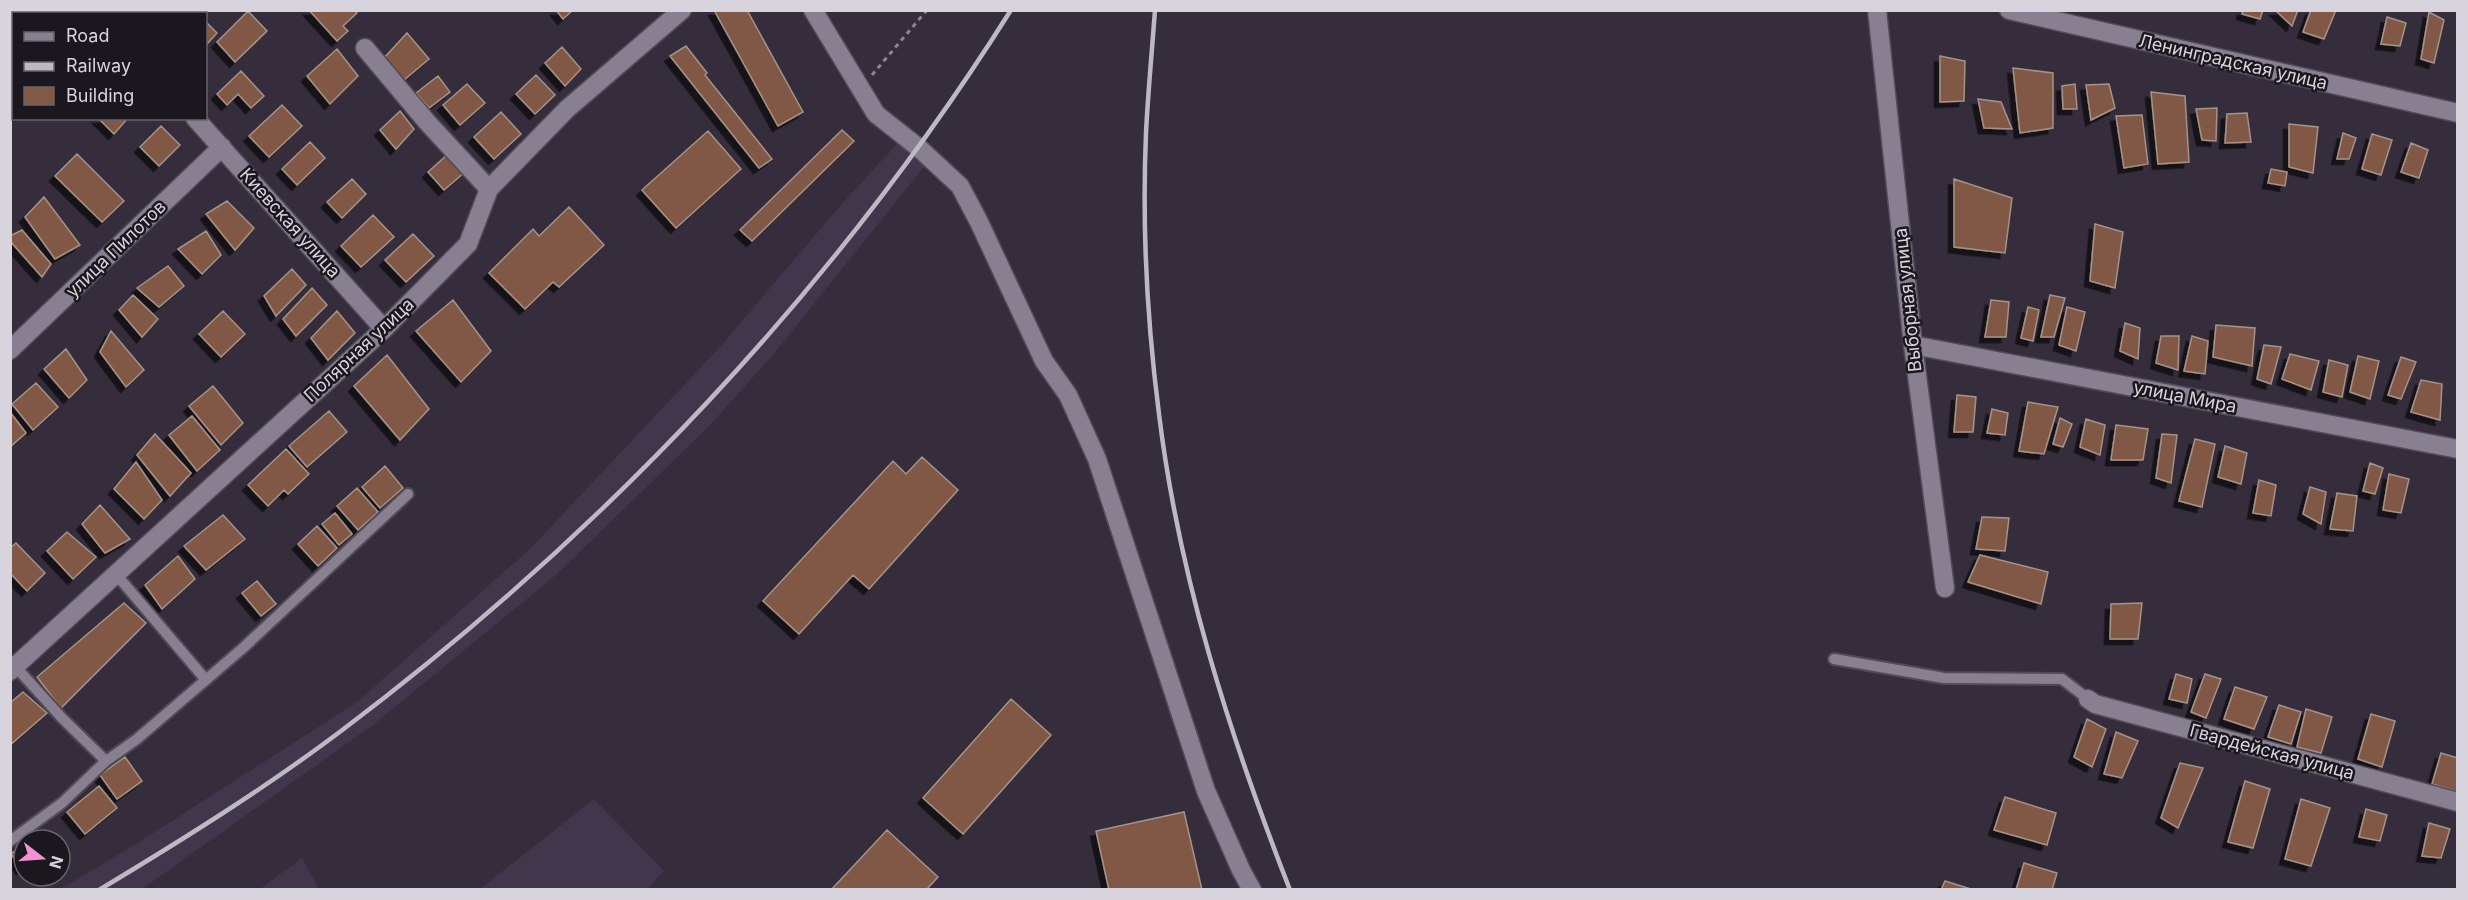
<svg xmlns="http://www.w3.org/2000/svg" width="2468" height="900" viewBox="0 0 2468 900" font-family="Inter,sans-serif">
<style>
.built{fill:#41364b}
.building{fill:#815944;stroke:#a59288;stroke-width:1.5;filter:url(#shadow)}
.lines{fill:none;stroke-linecap:round;stroke-linejoin:round}
.lane-casing{stroke:#514a57;stroke-width:14}
.street-casing{stroke:#514a57;stroke-width:21}
.path{stroke:#8c8692;stroke-width:3;stroke-dasharray:4.5 4.5;stroke-linecap:butt}
.lane{stroke:#887f90;stroke-width:10}
.street{stroke:#887f90;stroke-width:18}
.rail{stroke:#bdb9c3;stroke-width:4.5}
.labels{text-anchor:middle;stroke-width:5;stroke-linejoin:round;paint-order:stroke}
.street-label{font-size:18px;fill:#d8d4dd;stroke:#1b171e}
</style>
<defs>
<filter id="shadow"><feDropShadow dx="-5.5" dy="5.5" stdDeviation="0" flood-color="#0009"/></filter>
</defs>
<rect width="100%" height="100%" fill="#352d3c"/>
<path class="built" d="M899 142 926 164 772 356 709 426 556 575 373 725 142 889 59 890 136 844 356 703 531 548 718 349 847 198Z
M594 799 664 871 647 889H480Z
M302 858 319 889H260Z"/>
<path class="building" d="M309 10H354L357 13 343 26 348 31 337 41Z
M556 10H573L563 19Z
M714 10H747L803 112 778 126Z
M2243 10H2263L2260 19 2242 14Z
M2275 10H2298L2292 26Z
M2311 10H2336L2324 39 2303 32Z
M248 11 267 31 235 62 217 42Z
M2429 12 2444 20 2434 63 2421 59Z
M2387 17 2406 23 2400 46 2381 44Z
M206 22 217 33 206 45Z
M407 33 429 59 404 80 384 58Z
M686 46 707 73 705 75 772 159 759 168 670 56Z
M562 47 581 69 565 86 545 63Z
M337 49 358 76 330 104 307 76Z
M1940 56 1965 61 1964 101 1940 102Z
M2013 68 2053 73V128L2020 133Z
M241 71 264 96 251 108 238 94 227 105 217 94Z
M536 75 555 95 535 114 516 94Z
M438 76 450 92 429 108 416 93Z
M467 84 485 103 460 125 443 105Z
M2075 84 2077 109H2063L2062 86Z
M2109 84 2115 108 2091 120 2086 85Z
M2151 92 2185 96 2189 162 2158 164Z
M1978 99 2001 102 2012 129 1984 128Z
M282 105 302 126 269 157 249 136Z
M2217 108 2216 141 2202 140 2196 109Z
M400 111 414 129 396 149 380 130Z
M501 112 521 134 494 159 474 137Z
M2247 113 2251 142 2225 143 2227 114Z
M2142 115 2148 164 2124 168 2116 116Z
M98 118H128L114 134Z
M2289 124 2318 127 2313 173 2289 167Z
M161 126 180 145 159 166 140 147Z
M842 130 854 141 752 241 740 230Z
M708 131 741 169 676 228 642 190Z
M2343 133 2356 138 2349 159H2337Z
M2372 134 2392 140 2381 175 2362 169Z
M310 142 325 158 297 185 282 169Z
M2411 143 2428 150 2419 178 2401 172Z
M77 154 124 201 102 222 55 176Z
M448 154 465 172 444 190 428 172Z
M2271 169 2287 172 2285 186 2268 183Z
M352 179 366 194 342 218 327 202Z
M1954 179 2012 198 2005 253 1954 247Z
M44 197 80 245 55 259 25 217Z
M227 201 254 228 235 250 206 214Z
M569 207 604 245 559 287 553 282 525 309 489 273 533 229 539 236Z
M373 215 394 237 361 267 341 246Z
M2095 224 2123 232 2115 288 2090 281Z
M22 230 51 264 42 277 10 241V236Z
M206 231 221 255 202 274 178 249Z
M413 234 434 256 406 282 385 260Z
M168 266 184 286 159 307 137 288Z
M292 269 306 285 276 316 264 296Z
M312 288 327 305 296 336 283 319Z
M133 295 158 319 142 337 119 310Z
M2050 295 2065 298 2054 337H2041Z
M453 300 491 351 461 382 416 331Z
M1991 300 2009 302 2006 337H1985Z
M2028 307 2039 310 2033 341 2021 338Z
M2067 307 2085 312 2076 351 2059 345Z
M223 311 245 334 221 357 199 334Z
M337 311 355 333 328 360 311 338Z
M2125 323 2140 328 2138 359 2120 351Z
M2216 325 2255 328 2252 366 2213 357Z
M111 331 144 370 126 387 100 352Z
M2161 336H2179L2178 370 2156 363Z
M2192 336 2208 341 2205 374 2184 371Z
M2264 345 2281 347 2271 384 2257 379Z
M66 349 87 380 69 398 44 369Z
M2290 354 2319 361 2311 390 2282 379Z
M387 355 429 409 400 440 354 386Z
M2358 356 2379 361 2370 399 2350 392Z
M2401 357 2416 362 2401 399 2388 395Z
M2329 360 2348 365 2342 397 2323 392Z
M2421 380 2442 384 2440 420 2411 412Z
M36 383 58 407 33 430 12 404Z
M213 386 243 423 221 445 189 406Z
M1957 395 1976 397 1973 432H1954Z
M2028 402 2058 407 2044 454 2019 451Z
M1992 409 2008 413 2005 435 1987 433Z
M329 411 347 432 307 467 289 446Z
M10 412 26 433 10 447Z
M192 416 220 450 197 471 169 435Z
M2060 418 2072 424 2063 447 2053 444Z
M2086 419 2105 425 2100 455 2080 447Z
M2116 425 2148 429 2143 460H2111Z
M155 434 191 473 170 496 137 455Z
M2162 434 2177 435 2171 483 2156 478Z
M2195 439 2215 444 2202 507 2179 501Z
M2225 446 2247 453 2241 484 2218 477Z
M286 449 309 474 288 494 284 490 268 506 248 485Z
M922 457 958 490 869 589 853 575 799 634 763 601 893 461 906 474Z
M136 462 162 500 144 519 114 489Z
M2370 463 2383 468 2375 494 2363 491Z
M385 466 403 488 380 508 362 487Z
M2389 474 2409 479 2401 513 2383 510Z
M2259 480 2276 485 2271 516 2253 513Z
M2310 487 2326 492 2321 524 2303 514Z
M357 488 378 512 358 530 337 506Z
M2337 493 2357 496 2353 531 2330 529Z
M100 505 130 539 105 553 82 524Z
M335 513 352 534 339 545 322 524Z
M223 515 245 539 206 570 184 546Z
M1982 517 2009 518 2005 551 1976 549Z
M317 526 337 548 318 566 298 544Z
M67 532 96 557 73 579 47 551Z
M16 543 45 573 27 591 10 573V548Z
M1980 555 2048 572 2041 604 1968 582Z
M178 556 195 579 162 609 145 585Z
M257 581 276 604 261 616 242 593Z
M124 603 146 623 61 708 37 677Z
M2142 603 2138 639H2110L2111 604Z
M2176 674 2192 679 2187 703 2169 699Z
M2205 674 2221 679 2206 718 2191 712Z
M2235 687 2267 697 2254 729 2224 719Z
M23 692 47 713 10 745V703Z
M1011 699 1051 735 963 834 923 798Z
M2279 705 2301 712 2291 744 2268 737Z
M2306 709 2332 717 2321 753 2297 747Z
M2371 714 2395 721 2382 767 2358 759Z
M2087 719 2106 729 2092 767 2074 757Z
M2116 732 2138 741 2122 778 2104 774Z
M2441 753 2458 758V792L2432 784Z
M125 757 142 781 117 799 100 775Z
M2180 763 2203 768 2178 828 2161 818Z
M2245 781 2270 789 2253 848 2228 842Z
M99 786 117 808 85 834 67 812Z
M2005 797 2056 813 2047 845 1994 830Z
M2301 799 2330 808 2311 866 2285 859Z
M2366 809 2387 815 2380 841 2359 837Z
M1184 812 1202 890H1109L1096 831Z
M2429 823 2450 829 2441 858 2422 856Z
M887 830 938 877 926 890H831Z
M24 844V867L22 869 11 854Z
M2024 863 2057 873 2052 890H2016Z
M1945 881 1974 890H1941Z"/>
<g class="lines">
<g class="lane-casing">
<path id="lane" d="M115 573 206 680
M1834 659 1944 678 2062 679 2088 699
M15 666 62 718 106 761
M10 841 62 803 106 761 137 739 243 648 408 494"/>
</g>
<g class="street-casing">
<path id="street" d="M96 10 99 14
M813 10 876 114 919 148 960 186 979 222 1044 361 1068 395 1097 459 1206 791 1241 870 1252 890
M1877 10 1913 345 1945 588
M2009 10 2458 113
M31 14 34 10
M10 35 14 32
M365 48 427 122 489 189
M195 118 384 329
M1913 345 2458 449
M10 350 222 147
M10 671 384 329 468 244 489 189 567 109 682 10
M2088 699 2095 704 2458 802"/>
</g>
<path class="path" d="M872 75 927 10"/>
<use href="#lane" class="lane"/>
<use href="#street" class="street"/>
<path class="rail" d="M1155 10C1152 51 1148 92 1146 133 1142 226 1147 321 1159 414 1179 578 1230 736 1290 890
M99 890C182 840 264 789 341 731 604 533 835 289 1011 10"/>
</g>
<g class="labels">
<g class="street-label">
<text transform="translate(2233 62) rotate(13)" y="6">Ленинградская улица</text>
<text transform="translate(290 223) rotate(48)" y="6">Киевская улица</text>
<text transform="translate(116 249) rotate(-44)" y="6">улица Пилотов</text>
<text transform="translate(1908 300) rotate(-96)" y="6">Выборная улица</text>
<text transform="translate(359 350) rotate(-43)" y="6">Полярная улица</text>
<text transform="translate(2185 397) rotate(11)" y="6">улица Мира</text>
<text transform="translate(2272 752) rotate(15)" y="6">Гвардейская улица</text>
</g>
</g>
<rect width="2468" height="900" fill="none" stroke="#d8d4dd" stroke-width="24"/>
<rect x="12" y="12" width="195" height="108" fill="#1b171e" stroke="#67636a" stroke-width="1.5"/>
<rect x="24" y="32" width="30" height="9" fill="#887f90" stroke="#67636a" stroke-width="1.5"/>
<text x="66" y="42" font-size="18" fill="#d8d4dd">Road</text>
<rect x="24" y="62" width="30" height="9" fill="#bdb9c3" stroke="#67636a" stroke-width="1.5"/>
<text x="66" y="72" font-size="18" fill="#d8d4dd">Railway</text>
<rect x="24" y="87" width="30" height="18" fill="#815944" stroke="#67636a" stroke-width="1.5"/>
<text x="66" y="102" font-size="18" fill="#d8d4dd">Building</text>
<g transform="translate(42 858) rotate(107)"><circle r="28" fill="#1b171e" stroke="#67636a" stroke-width="1.5"/>
<path d="M0-4.5L10 22L0 15L-10 22Z" fill="#f391d5"/>
<text y="-9" font-size="16" font-weight="bold" text-anchor="middle" fill="#d8d4dd">N</text>
</g>
</svg>
